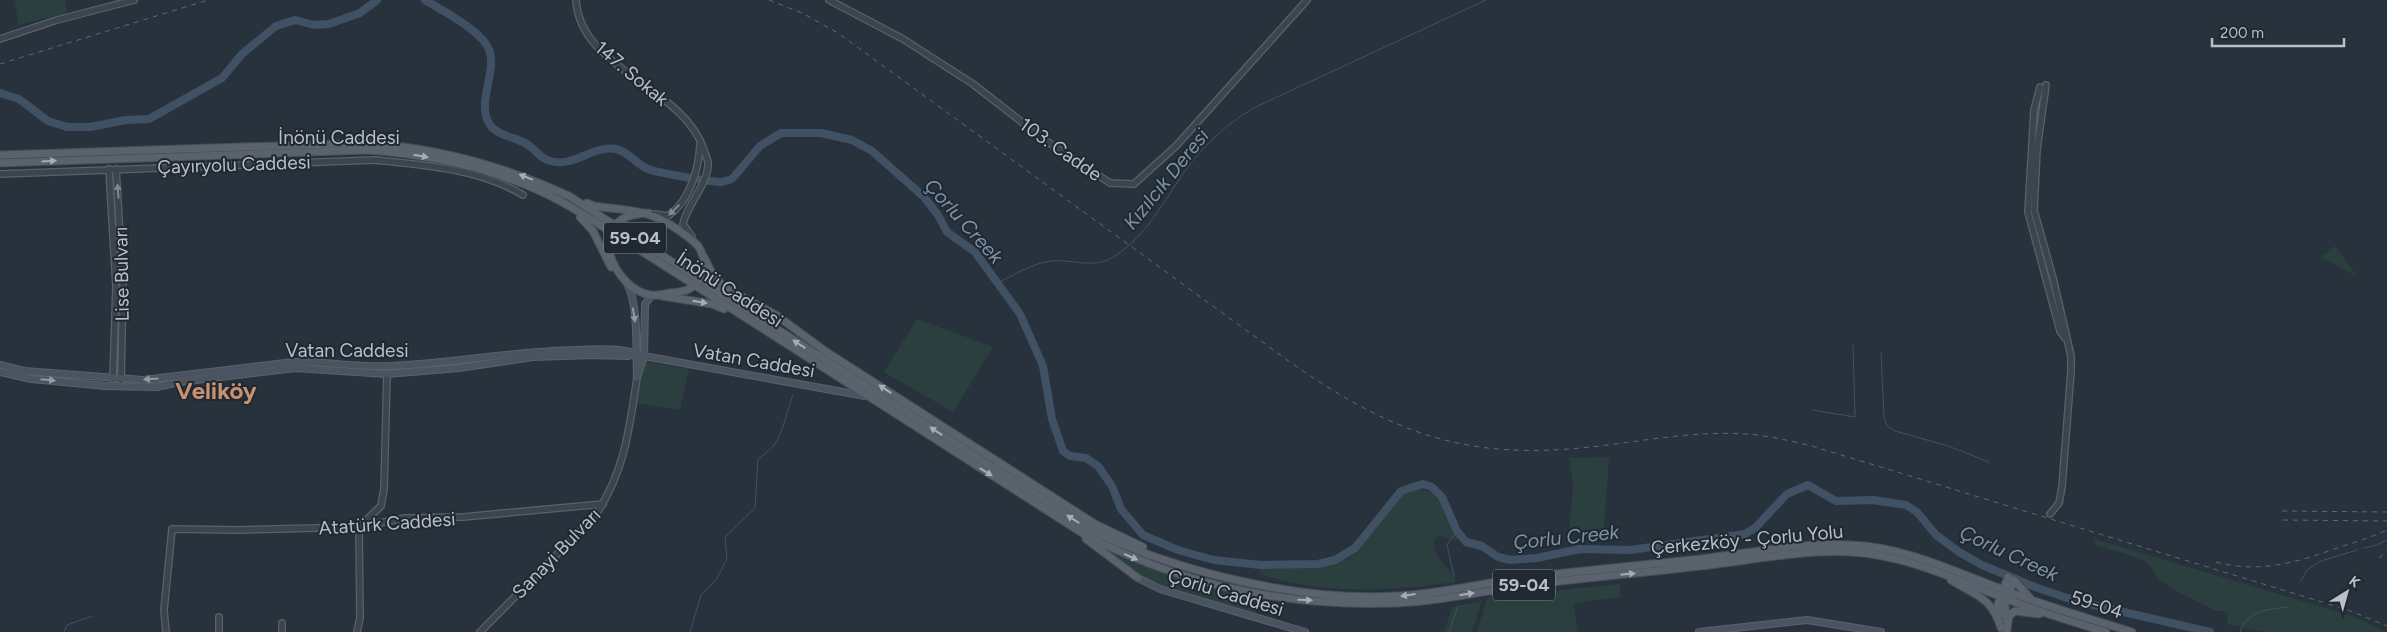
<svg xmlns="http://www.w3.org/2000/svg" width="2387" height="632" viewBox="0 0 2387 632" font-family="Figtree,sans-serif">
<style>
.green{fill:#2b3f3f}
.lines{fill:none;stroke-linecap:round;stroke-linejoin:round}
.stream{stroke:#405164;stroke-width:1}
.river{stroke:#405164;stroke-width:8}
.tertiary-casing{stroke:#59626b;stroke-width:8}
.secondary-casing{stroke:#59626b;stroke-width:8}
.primary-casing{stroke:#454d56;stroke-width:9}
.tertiary{stroke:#3c444d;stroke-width:5.5}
.secondary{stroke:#4a5460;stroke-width:6}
.primary{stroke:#5a636d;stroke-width:7}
.rail{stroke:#5e6974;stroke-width:1;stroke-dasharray:5 5;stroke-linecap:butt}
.oneway{fill:#a5adb6}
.oneway2{fill:#808891}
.oneway3{fill:#929aa4}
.labels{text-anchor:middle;stroke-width:4;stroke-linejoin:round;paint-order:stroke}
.shield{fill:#202932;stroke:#8a929b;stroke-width:1}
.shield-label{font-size:18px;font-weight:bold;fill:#b8bfc8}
.street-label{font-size:19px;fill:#b8bfc8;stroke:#202932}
.water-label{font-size:20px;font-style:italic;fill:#7c92a8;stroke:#202932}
.district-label{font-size:24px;font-weight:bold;fill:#ca9171;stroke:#202932}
</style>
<rect width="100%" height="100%" fill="#28323d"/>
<path class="green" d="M15 0H65L67 13 18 25Z
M2335 246 2355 273 2354 275 2323 258 2322 256Z
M917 319 993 347 953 412 884 372Z
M647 362 689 369 680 410 637 403 643 368Z
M1609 457 1604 528 1569 533 1573 486 1569 458Z
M1420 489 1436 493 1465 538 1455 540 1438 536C1425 549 1446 566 1454 576L1455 582C1392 591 1322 595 1260 574L1261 567 1291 564 1312 568 1349 558 1402 495Z
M2095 539 2355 617 2386 632H2266L2227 624 2228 615 2223 611H2216L2174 590 2160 580 2149 564 2136 557 2095 545Z
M1108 551 1196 582 1260 597 1255 616 1161 587 1139 577Z
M1620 584 1621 597 1574 603 1577 632H1477L1487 598Z
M1482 601 1472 632H1444L1452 607Z"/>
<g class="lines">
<path class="stream" d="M996 284C1014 275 1032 263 1052 261 1075 259 1094 270 1115 256 1147 235 1164 201 1185 171 1203 145 1233 118 1262 104L1486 0
M1881 352 1884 417 1887 426 1895 431 1948 446 1989 462
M1812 410 1855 417 1853 345
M2364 548 2377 545 2387 540
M1454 576 1447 545 1457 531
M2301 581 2307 570 2321 561 2357 550
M64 632 67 625 92 616
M690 632 701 595 716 580 727 559 725 537 755 508 758 459C763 455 769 451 773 446 783 435 787 409 793 395
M1449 632 1458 606
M2240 632C2248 610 2268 609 2289 607"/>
<path class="river" d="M425 0C443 11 474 27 486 44 502 67 474 101 490 125 497 135 513 137 523 142 536 148 537 157 550 161 573 168 593 145 616 149 629 152 636 164 648 169 658 173 711 182 722 182L732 179 760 146 781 133H821L852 140 872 151 924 197 938 215 947 232 975 252 1020 314 1043 366 1052 419 1063 451 1070 456 1086 458 1098 466 1112 486 1121 509 1143 535 1178 550 1199 556 1214 560 1261 565 1318 564 1335 560 1355 548 1401 491 1423 484 1432 487 1442 497 1457 531 1466 542 1482 546 1498 557 1510 560 1537 558 1580 549 1630 550 1745 534 1755 528 1787 494 1808 485 1836 501 1873 500 1906 505 1917 512 1936 535 1959 552 1982 565 2035 587 2076 601 2210 632
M0 93 19 99 48 121 67 127H90L126 120 149 119 222 78 242 54 276 26 295 20 314 25 329 24 360 13 377 0"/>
<g class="tertiary-casing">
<path id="tertiary" d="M576 0C580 70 683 86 704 150 705 155 709 160 708 165 707 186 687 204 683 224L692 237
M829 0 903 39 973 84 1045 140 1110 183 1134 184 1176 146 1307 0
M0 39 57 20 134 0
M2046 85 2037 149 2034 210 2053 278 2071 356V371L2062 487 2059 503 2050 514
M2040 87 2034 110 2028 212 2060 331 2065 338
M109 169 116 286 113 379
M116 169 123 286 121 380
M0 174 375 160C424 165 480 169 523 195
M654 214 668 216C690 201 699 168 700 144
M219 617V632
M282 623V632
M166 632 164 610 172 529 238 530 359 527 405 518 463 517 603 504
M357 632 360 618 359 527 381 506 384 489 387 374
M480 632 595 516C625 471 629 430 637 378"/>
</g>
<g class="secondary-casing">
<path id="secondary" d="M626 282C639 302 636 353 637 378L644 356 645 304 652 295
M0 365 24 371 143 380 293 362C326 361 358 368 391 366 454 363 515 351 577 350 593 349 611 348 626 351 632 352 638 355 644 356L865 396
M0 372 31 379 106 386 156 387 180 382 295 368 387 374 459 368 533 357 591 355 629 356 633 354
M1138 578 1160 589 1305 632
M1699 632 1807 620 1881 632"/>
</g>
<g class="primary-casing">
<path id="primary" d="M0 155 366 143C438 148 504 166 569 196L1091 530C1176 572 1302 602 1398 596 1439 594 1479 584 1520 578 1580 571 1641 565 1701 559 1750 553 1802 542 1851 545 1907 547 1957 573 2009 592 2049 607 2091 619 2132 632
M0 163 366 150C426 154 485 166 540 191 565 202 587 217 610 231L1087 536C1186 586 1286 607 1397 603 1439 602 1481 591 1522 586 1581 578 1641 573 1700 566 1748 561 1803 549 1851 552 1907 555 1956 580 2007 599 2039 612 2073 622 2106 632
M587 203 594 206C629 211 646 208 677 229 684 234 693 240 698 246 708 259 703 282 689 289 683 292 677 292 670 293 664 294 657 296 651 295 616 292 577 215 649 213
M580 217 593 231 611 267
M704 257 711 271 724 288
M722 286 776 315 825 351 1095 524 1143 547
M662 296 712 304 724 309
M1086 539 1138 578
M1951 580C1976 596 1991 596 2001 628
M2014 580 2030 598
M1999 615 1998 604 2008 577
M2006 620 2005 604 2014 580
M2007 630 2009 616 2015 611 2039 614"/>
</g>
<use href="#tertiary" class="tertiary"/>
<use href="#secondary" class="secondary"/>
<use href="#primary" class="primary"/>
<path class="rail" d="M769 0 802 13 838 33 1287 360C1380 425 1452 458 1568 449 1627 445 1686 430 1745 434 1767 435 1790 441 1812 446L2348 610 2387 626
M0 64 208 0
M2282 511 2387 512
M2283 520 2387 521
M2379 558 2387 551
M2216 562C2260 574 2298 562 2340 547 2356 542 2372 537 2387 530"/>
</g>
<defs><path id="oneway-solid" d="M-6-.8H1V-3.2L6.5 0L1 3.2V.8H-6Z" transform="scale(1.25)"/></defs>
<g class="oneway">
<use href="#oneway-solid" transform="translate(421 156) rotate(10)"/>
<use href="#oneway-solid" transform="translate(49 161) rotate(-3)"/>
<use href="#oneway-solid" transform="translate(526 177) rotate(-158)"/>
<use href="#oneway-solid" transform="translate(700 302) rotate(9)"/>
<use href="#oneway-solid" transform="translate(799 344) rotate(-147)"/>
<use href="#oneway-solid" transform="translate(885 389) rotate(-147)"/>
<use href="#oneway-solid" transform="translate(936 431) rotate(-147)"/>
<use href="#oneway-solid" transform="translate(986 472) rotate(32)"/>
<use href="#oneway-solid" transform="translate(1073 519) rotate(-148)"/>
<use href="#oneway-solid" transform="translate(1131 557) rotate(24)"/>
<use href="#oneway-solid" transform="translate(1628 574) rotate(-6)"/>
<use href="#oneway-solid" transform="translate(1467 594) rotate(-9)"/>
<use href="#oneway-solid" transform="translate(1408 595) rotate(172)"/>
<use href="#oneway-solid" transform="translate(1305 600) rotate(1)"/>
</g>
<g class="oneway2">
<use href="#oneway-solid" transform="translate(118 191) rotate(-94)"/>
<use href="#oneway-solid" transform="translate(674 210) rotate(136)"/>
</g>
<g class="oneway3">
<use href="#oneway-solid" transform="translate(634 315) rotate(81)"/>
<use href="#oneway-solid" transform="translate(151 379) rotate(176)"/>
<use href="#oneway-solid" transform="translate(48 380) rotate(5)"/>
</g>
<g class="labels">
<g class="shield">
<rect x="604" y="222.5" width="62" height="31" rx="4"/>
<rect x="1493" y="569.5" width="62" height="31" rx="4"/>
</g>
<g class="shield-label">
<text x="635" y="244">59-04</text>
<text x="1524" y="591">59-04</text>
</g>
<g class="street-label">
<text transform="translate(632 73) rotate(40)" y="7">147. Sokak</text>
<text x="339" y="144">İnönü Caddesi</text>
<text transform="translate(1061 149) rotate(35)" y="7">103. Cadde</text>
<text transform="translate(234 164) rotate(-2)" y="7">Çayıryolu Caddesi</text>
<text transform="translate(121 274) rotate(-91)" y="7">Lise Bulvarı</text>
<text transform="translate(730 289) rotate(33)" y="7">İnönü Caddesi</text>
<text x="347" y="357">Vatan Caddesi</text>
<text transform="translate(754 360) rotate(10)" y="7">Vatan Caddesi</text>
<text transform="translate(387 523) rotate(-4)" y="7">Atatürk Caddesi</text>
<text transform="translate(1747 539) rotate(-5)" y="7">Çerkezköy - Çorlu Yolu</text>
<text transform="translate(556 553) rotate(-46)" y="7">Sanayi Bulvarı</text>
<text transform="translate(1226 592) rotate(17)" y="7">Çorlu Caddesi</text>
<text transform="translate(2097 604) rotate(18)" y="7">59-04</text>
</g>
<g class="water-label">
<text transform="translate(1166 179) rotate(-51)" y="7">Kızılcık Deresi</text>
<text transform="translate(964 221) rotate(48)" y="7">Çorlu Creek</text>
<text transform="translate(1566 537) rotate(-6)" y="7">Çorlu Creek</text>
<text transform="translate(2009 553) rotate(25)" y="7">Çorlu Creek</text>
</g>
<g class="district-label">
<text x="216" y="399">Veliköy</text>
</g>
</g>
<g transform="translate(2347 592) rotate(37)" stroke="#202932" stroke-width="4" paint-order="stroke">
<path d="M0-4L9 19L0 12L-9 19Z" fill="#b8bfc8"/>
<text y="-8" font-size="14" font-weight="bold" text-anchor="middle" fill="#b8bfc8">K</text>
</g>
<path d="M2212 38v8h132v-8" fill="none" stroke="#b8bfc8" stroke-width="2.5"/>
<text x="2220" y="38" font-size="15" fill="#b8bfc8" stroke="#202932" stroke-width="4" paint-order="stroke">200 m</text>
</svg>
